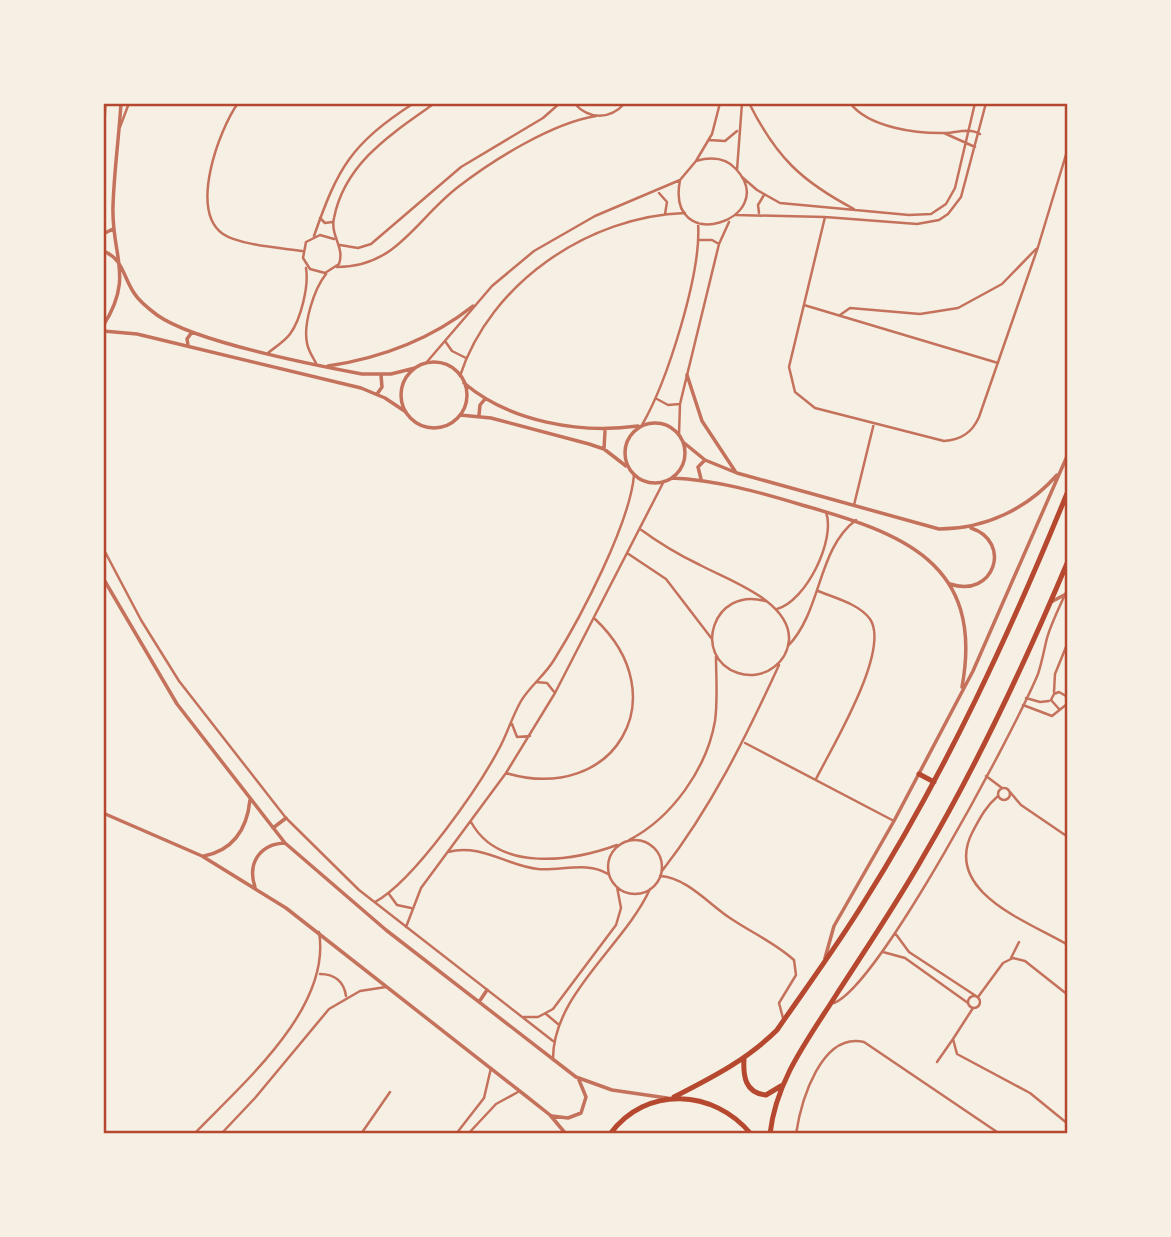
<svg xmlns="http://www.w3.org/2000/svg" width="1171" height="1237" viewBox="0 0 1171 1237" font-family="'IBM Plex Sans',sans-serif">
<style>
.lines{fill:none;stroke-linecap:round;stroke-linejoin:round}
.minor{stroke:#c5725c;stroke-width:2.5}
.tertiary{stroke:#c5725c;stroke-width:3.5}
.primary{stroke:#b5482f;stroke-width:5}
.neatline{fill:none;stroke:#b5482f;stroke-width:2.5}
</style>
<rect width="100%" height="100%" fill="#f6efe4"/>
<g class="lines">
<path class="minor" d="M238 103C219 130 189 210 223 234 239 245 282 248 302 251
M574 103C589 120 610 120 625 103
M749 103C776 157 801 181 854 209
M850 103C869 128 918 134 947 133 958 132 970 128 980 134
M120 127 129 103
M944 133 975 147
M709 140 725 141 737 131
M696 161 712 134 720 103
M737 170 742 103
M742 177 757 190 780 203 909 215 931 214 946 204 955 188 975 103
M659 193 667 202 665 214
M759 213 758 205 764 195
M736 215 825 217 917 224 939 220 948 214 961 197 986 103
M825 217 789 367 795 392 815 408 944 441C961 440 972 433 979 417L1038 247 1068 148
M320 218 325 223 332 222
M314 236C338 167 351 144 414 103
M334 239 320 235 306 242 303 258 310 269 325 273 339 264C345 247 330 236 334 218 345 162 393 133 435 103
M699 240H712L719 244
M340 245 358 248 371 244 461 167 543 118 560 103
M337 267C397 267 415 220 458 187 493 160 552 123 596 116
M804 305 998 363
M840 315 850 308 920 314 958 308 1002 284 1036 249
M445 341 452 351 466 358
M268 353C275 347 284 342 290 334 301 319 309 286 306 268
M316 363C312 356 308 350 307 343 303 324 314 289 326 274
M426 363 492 286 534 251 595 216 680 180 696 161C710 157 725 157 736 169 782 219 665 258 680 180
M460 376C490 283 589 216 685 213
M657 399 668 405 680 404
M642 425C667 382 702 272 698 223
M679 435 680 404 719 244 729 222
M854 505 874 423
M640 529C659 543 679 555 700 565 728 580 791 601 789 640 788 651 782 661 774 667 764 675 750 677 738 673 691 657 713 586 765 601
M103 548 141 620 179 681 286 818 359 890 553 1041
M627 553 666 579 712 639
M777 609C806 601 836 540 826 512
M788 646C822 611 817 549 856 520
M536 682 547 683 555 693
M1054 692 1055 674 1068 642
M1026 698 1040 702 1049 701
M1023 705 1052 716 1067 704 1066 696 1059 692 1054 694 1051 700 1059 709
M512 724 517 737 530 736
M745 743 894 821
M506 773C614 805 678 697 595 619
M986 776 1002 788
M816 779C832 747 891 650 870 619 859 604 835 598 818 591
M998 794a6 6 0 1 1 12 0a6 6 0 1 1-12 0Z
M1010 792 1021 805 1068 837
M998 796C986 806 980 818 973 831 941 891 1027 921 1068 945
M471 822C499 873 573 861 617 845
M629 840C672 818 707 768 715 721 718 699 716 677 716 656
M608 867a27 27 0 1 1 54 0a27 27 0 1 1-54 0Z
M448 852C480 843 508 866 538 869 561 871 588 861 608 874
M662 871C711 808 746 737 779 665
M660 876C686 877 710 905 730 918 752 933 774 942 794 960L796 975 779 1003 783 1018
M389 894 397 905 411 908
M375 902C414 881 480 786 501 745 508 731 513 715 521 701 530 686 545 675 554 660 581 617 630 523 634 475
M406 927 421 888 506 773 555 693 664 481
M895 933 909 952 976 996
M883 952 905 958 968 1003
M1011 958 1019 942
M320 974C335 974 344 982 346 996
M968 1002a6 6 0 1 1 12 0a6 6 0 1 1-12 0Z
M978 997 1003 963 1013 958 1025 961 1068 995
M834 1003C880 985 1015 729 1038 674 1042 662 1044 650 1047 638 1052 621 1061 604 1068 588
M973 1008 953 1039 957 1054 1030 1093 1068 1124
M546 1014 558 1024
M524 1017H538L553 1009 616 925 621 908 617 887
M553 1060C552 995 624 946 650 889
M937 1062 953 1039
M194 1134C243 1083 332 1008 319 932
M221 1134 255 1098 329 1009 360 991 386 987
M361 1134 390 1092
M456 1134 484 1098 491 1068
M468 1134 496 1104 518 1092
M796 1134C801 1101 821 1032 864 1042L1000 1134"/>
<path class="tertiary" d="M103 141 105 103
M103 234 113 229
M103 251C123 258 123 277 134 293 139 301 149 309 157 315 195 342 314 365 362 374H391L415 368
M103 326C135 276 111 256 113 206 114 172 119 137 121 103
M103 331 137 334 361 388 385 398 406 412
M188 345 187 339 192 332
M401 395a33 33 0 1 1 66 0a33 33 0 1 1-66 0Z
M328 366C381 358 430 340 473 306
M687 375 702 421 735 471
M464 383C510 422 580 434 638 426
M377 394 382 387 381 375
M460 415 491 418 589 444 604 449 626 466
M479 415 480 405 485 399
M625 453a30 30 0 1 1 60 0a30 30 0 1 1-60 0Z
M683 442 705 460 737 473 939 529C985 529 1027 509 1057 475
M604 449 605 431
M672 478C716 480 759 492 802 505 901 533 985 562 962 687
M701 479 698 467 705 460
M103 578 177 704 285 843 386 930 576 1077 612 1090 667 1098
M950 584C994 599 1013 542 971 528
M1051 602 1068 593
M103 813 202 856 286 908 526 1096 550 1115 566 1134
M273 828 286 818
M204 856C233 850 247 829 250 800
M255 887C247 863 260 844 285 843
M825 958 834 926 894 821 973 671 1068 454
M479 1002 487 990
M552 1116 568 1118 581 1113 586 1097 579 1080"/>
<path class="primary" d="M919 774 934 782
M744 1059C743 1076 745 1093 766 1095L781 1086
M674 1097C711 1078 747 1060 777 1030 806 988 837 946 864 902 946 772 1010 633 1068 491
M610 1134C646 1085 714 1089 751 1134
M770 1134C776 1079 810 1037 838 992 867 947 897 903 923 857 979 762 1025 663 1068 561"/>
</g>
<rect width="1171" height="1237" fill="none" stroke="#f6efe4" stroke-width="210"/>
<rect x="105" y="105" width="961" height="1027" class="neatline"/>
</svg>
